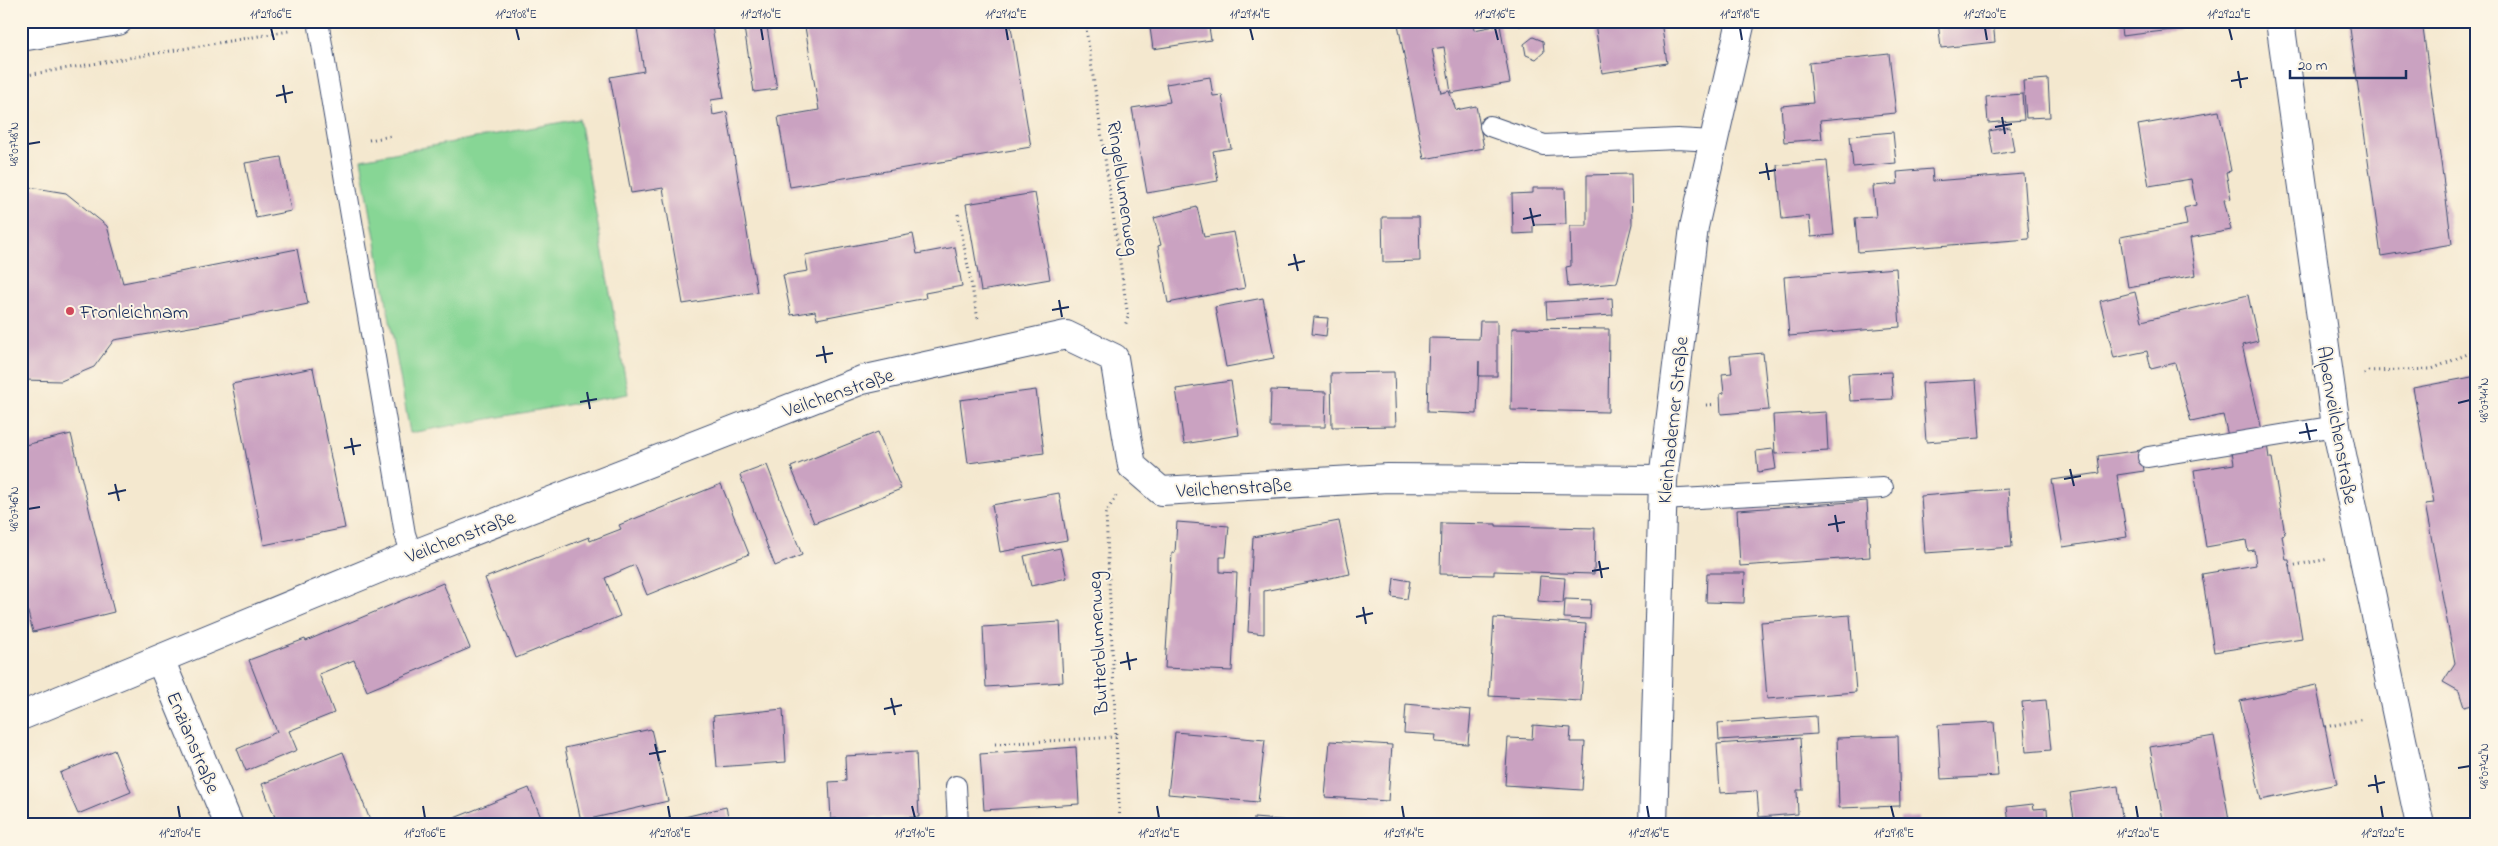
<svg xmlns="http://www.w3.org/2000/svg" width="2498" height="846" viewBox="0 0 2498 846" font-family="'Indie Flower',sans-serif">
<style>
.green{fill:#87d695;stroke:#51827a}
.building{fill:#caa2c1}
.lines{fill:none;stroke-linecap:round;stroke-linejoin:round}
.service-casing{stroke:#3c4b6f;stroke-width:22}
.minor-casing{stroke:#3c4b6f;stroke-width:30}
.tertiary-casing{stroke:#3c4b6f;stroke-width:30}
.path{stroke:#3c4b6f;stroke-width:3;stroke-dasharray:1 4;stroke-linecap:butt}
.service{stroke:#fff;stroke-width:20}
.minor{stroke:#fff;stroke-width:28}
.tertiary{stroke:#fff;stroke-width:28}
.ticks{fill:none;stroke:#1b2f5e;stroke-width:2}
.poi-dot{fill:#d1495b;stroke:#fcf5e5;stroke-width:2}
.labels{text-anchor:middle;stroke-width:4;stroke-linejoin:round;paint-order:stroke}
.street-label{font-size:20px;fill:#1b2f5e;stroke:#fcf5e5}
.poi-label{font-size:20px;fill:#1b2f5e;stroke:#fcf5e5;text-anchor:start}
.neatline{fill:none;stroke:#1b2f5e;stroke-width:2}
.ticks-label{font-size:12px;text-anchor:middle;fill:#1b2f5e}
</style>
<rect width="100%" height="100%" fill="#fcf5e5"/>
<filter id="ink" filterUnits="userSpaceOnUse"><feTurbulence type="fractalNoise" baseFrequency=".02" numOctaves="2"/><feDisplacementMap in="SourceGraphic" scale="10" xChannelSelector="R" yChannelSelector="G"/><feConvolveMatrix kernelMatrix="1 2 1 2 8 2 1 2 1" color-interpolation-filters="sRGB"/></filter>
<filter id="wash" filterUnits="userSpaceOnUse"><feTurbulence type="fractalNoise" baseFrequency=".0096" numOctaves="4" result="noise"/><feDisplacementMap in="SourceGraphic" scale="20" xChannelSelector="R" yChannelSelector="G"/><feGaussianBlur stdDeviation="1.12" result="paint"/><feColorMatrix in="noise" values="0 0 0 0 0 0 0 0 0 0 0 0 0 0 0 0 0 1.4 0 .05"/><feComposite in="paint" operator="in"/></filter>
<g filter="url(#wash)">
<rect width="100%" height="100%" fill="#f4e8cf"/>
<path class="green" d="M579 119 628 394 410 433 361 159Z"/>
<g id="blocks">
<path class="building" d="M711 21 724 98 711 100 713 115 727 112 757 292 683 304 663 188 631 193 610 77 644 71 636 22Z
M743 21H766L777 89 754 92Z
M804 21H1010L1031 147 790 187 778 117 819 110Z
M1149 21H1208L1211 40 1153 49Z
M1412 21H1473L1474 30 1500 25 1510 83 1451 93 1444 47 1432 49 1441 93 1449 91 1456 110 1476 106 1484 148 1424 159 1398 24Z
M1518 21H1543V22L1519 26Z
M1606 21H1661L1667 63 1602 73 1595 23Z
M1938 21H1993L1995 42 1941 48Z
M2120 21H2179L2180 29 2122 36Z
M2349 21H2422L2452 244 2381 256Z
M1533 37 1543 41 1544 52 1536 59 1526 55 1524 44Z
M1889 54 1896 113 1820 120 1822 139 1784 142 1781 106 1813 103 1809 63Z
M1210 77 1213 96 1222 95 1231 148 1213 151 1218 181 1147 193 1132 108 1170 102 1166 84Z
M2048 79 2050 117 2026 118 2023 81Z
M2022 94 2024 120 1988 123 1986 97Z
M2219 111 2231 171 2226 172 2231 199 2224 200 2231 230 2190 238 2196 275 2128 287 2120 237 2187 225 2184 208 2196 205 2191 179 2149 186 2138 125Z
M2010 127 2014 151 1993 155 1989 131Z
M1893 132 1896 163 1853 167 1850 136Z
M281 157 291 211 256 218 245 163Z
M1827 161 1834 235 1811 237 1809 216 1782 219 1777 165Z
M1932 169 1933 181 2024 174 2029 239 1858 252 1855 218 1876 217 1873 186 1898 184 1897 172Z
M1631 174 1632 224 1617 283 1568 287 1566 267 1571 266 1570 226H1587V175Z
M29 187 66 193 107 226 123 283 297 249 308 304 214 323 114 340 94 367 61 381 24 380 21 378V191Z
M1533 188H1565L1566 224 1533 225V233L1513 234 1512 194 1533 193Z
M1035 193 1050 279 981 291 966 204Z
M1197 207 1204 237 1234 232 1245 288 1168 303 1158 246 1161 245 1154 218Z
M1382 217H1419L1420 261 1383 262Z
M913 234 917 254 955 247 962 286 925 293 926 298 817 319 815 311 791 315 783 275 808 271 805 255Z
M1896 268 1900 327 1789 336 1784 277Z
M2135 292 2142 321 2248 295 2258 341 2242 345 2262 430 2228 436 2223 415 2191 422 2175 363 2151 369 2147 351 2114 358 2100 301Z
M1263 298 1274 358 1226 367 1215 307Z
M1612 298 1613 315 1547 319 1546 302Z
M1314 317 1328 318 1326 336 1312 334Z
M1480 321H1497V376H1479V361L1477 414 1427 412 1429 338 1479 339Z
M1512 328 1609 329 1608 412 1511 410Z
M1763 353 1769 410 1721 414 1720 394 1724 393 1722 374 1732 373 1730 356Z
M313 368 345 528 264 545 232 384Z
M1394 372 1396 426 1332 427 1331 373Z
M1891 372 1893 399 1850 401 1848 374Z
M2477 376V704L2464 707 2459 691 2443 682 2455 663 2425 504 2434 503 2413 388Z
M1976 380 1980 438 1926 442 1922 383Z
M1231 381 1239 435 1184 444 1176 389Z
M1036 390 1044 453 968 463 960 400Z
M1271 390 1326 392 1325 427H1270Z
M1826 412 1828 451 1775 454 1773 415Z
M878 432 901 489 814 523 791 467Z
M71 434 114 612 33 632 21 585V446Z
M2267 444 2269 458H2272L2285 534 2282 535 2286 560H2289L2302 638 2214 652 2202 574 2256 565 2254 550 2248 551 2246 540 2206 547 2194 470 2234 464 2232 451Z
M1773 449 1776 469 1758 472 1756 451Z
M2141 450 2144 471 2117 475 2127 537 2063 547 2052 480 2100 473 2098 456Z
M767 465 802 555 775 566 740 475Z
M721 484 749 554 647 595 635 565 605 578 620 616 516 658 485 578 589 537 590 541 621 529 619 525Z
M2008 489 2012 547 1925 553 1921 496Z
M1059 493 1067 540 1000 552 992 505Z
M1867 501 1870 557 1740 566 1737 510Z
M1339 521 1350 574 1264 591V634L1248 632 1253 537Z
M1177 522 1229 526 1226 557H1220V572L1237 573 1232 671 1165 668 1172 553H1175Z
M1441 523 1496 524V526L1595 528 1594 574 1494 571V575L1440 574Z
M1060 548 1067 578 1031 586 1024 556Z
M1707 573H1745L1744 603 1706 602Z
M1540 576 1565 578 1563 603 1538 601Z
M1394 578 1410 581 1407 599 1392 597Z
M443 583 470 648 367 691 354 660 319 674 334 713 289 731 297 750 246 771 237 749 277 732 249 660 305 639 306 641Z
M1565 599 1591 600 1590 619 1564 618Z
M1850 615 1856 692 1767 699 1761 622Z
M1494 618 1586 624 1581 701 1489 696Z
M1060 622 1063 682 986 687 983 627Z
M2316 685 2337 784 2261 800 2240 701Z
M2046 700 2051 750 2026 752 2022 702Z
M1406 704 1471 710 1468 744 1435 742 1436 735 1404 733Z
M783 709 786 762 717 767 713 716Z
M1816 716 1817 734 1719 740 1718 723Z
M1994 722 1998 776 1941 779 1938 725Z
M1533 725 1571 728 1570 742H1585L1582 790 1505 785 1508 738 1532 739Z
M651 729 668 801 581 821 565 748Z
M1175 732 1265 740 1258 802 1168 794Z
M1898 736 1900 806 1839 808 1837 738Z
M2214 736 2230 825H2164L2150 747Z
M1800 738 1803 790H1797L1798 814 1759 817 1757 791 1720 793 1717 744Z
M1330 741 1392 745 1388 801 1325 797Z
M1076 747 1079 804 984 810 980 754Z
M114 750 131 792 78 814 60 773Z
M343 752 372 825H278L262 784Z
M916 752 919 817 831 819 829 782 846 781 845 756Z
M2118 786 2123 825H2075L2070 793Z
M529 788 544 825H437Z
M2033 804 2034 809 2047 808 2048 825H2009L2007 807Z
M726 807 730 825H673L672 820Z
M1918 817V825H1900V818Z
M1254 818 1291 821V825H1254Z"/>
</g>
</g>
<g filter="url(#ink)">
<use href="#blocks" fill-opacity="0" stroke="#3c4b6f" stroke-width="1"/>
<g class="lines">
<g class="service-casing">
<path id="service" d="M318 21 405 534 412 555
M1490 126 1544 145 1677 139 1714 141
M2148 457 2336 426
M1662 500 1883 488
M956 786 958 825"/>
</g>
<g class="minor-casing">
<path id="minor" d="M2280 21 2336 426 2420 825
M160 659 229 825
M21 716 412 555 862 380 1066 335 1114 358 1132 466 1161 491 1388 478 1663 480
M1653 825 1663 480 1694 227 1741 21"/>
</g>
<g class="tertiary-casing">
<path id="tertiary" d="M21 37 118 21"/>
</g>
<path class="path" d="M1085 21 1128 317 1125 326
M21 76 289 31
M369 140 391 136
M958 214 978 319
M2364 374 2369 371 2432 369 2477 350
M1706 405 1721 404
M1116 496 1106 513 1120 825
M2290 566 2329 559
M2325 727 2364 719
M995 744 1116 737"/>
<use href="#service" class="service"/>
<use href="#minor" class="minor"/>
<use href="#tertiary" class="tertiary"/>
</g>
</g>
<path class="ticks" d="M271 28 274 40M516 28 519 40M761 28 763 40M1006 28 1008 40M1250 28 1253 40M1495 28 1498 40M1740 28 1742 40M1985 28 1987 40M2229 28 2232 40M2238 71 2241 88M2231 81 2248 78M283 85 286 103M276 96 293 92M2002 117 2005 134M1995 127 2012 124M28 144 40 142M1766 163 1769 180M1759 173 1776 170M1530 208 1534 226M1523 219 1541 215M1294 254 1298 271M1288 265 1305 261M1059 300 1062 317M1052 310 1069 307M823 346 826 363M816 356 833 353M587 392 590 409M580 402 597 399M2458 403 2470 400M2306 423 2310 440M2299 433 2317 430M351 438 354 455M344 448 361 445M2070 469 2074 486M2064 479 2081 476M115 484 119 501M108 494 126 490M28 509 40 507M1835 515 1838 532M1828 525 1845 522M1599 561 1602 578M1592 571 1609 568M1363 607 1366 624M1356 617 1373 613M1127 652 1130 670M1120 663 1137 659M891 698 895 715M884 709 902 705M655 744 659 761M649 754 666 751M2458 768 2470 766M2375 775 2378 793M2368 786 2385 782M178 806 180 818M423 806 425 818M668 806 670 818M912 806 915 818M1157 806 1159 818M1402 806 1404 818M1647 806 1649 818M1891 806 1894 818M2136 806 2138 818M2381 806 2383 818"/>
<circle class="poi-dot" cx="70" cy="311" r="5"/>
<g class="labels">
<g class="street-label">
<text transform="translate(1124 188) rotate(82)" y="7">Ringelblumenweg</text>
<text transform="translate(838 392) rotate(-19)" y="7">Veilchenstraße</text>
<text transform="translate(1672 420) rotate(-84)" y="7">Kleinhaderner Straße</text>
<text transform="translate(2338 425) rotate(80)" y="7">Alpenveilchenstraße</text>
<text transform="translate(1234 487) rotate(-3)" y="7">Veilchenstraße</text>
<text transform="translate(460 536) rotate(-21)" y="7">Veilchenstraße</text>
<text transform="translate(1097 643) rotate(-93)" y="7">Butterblumenweg</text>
<text transform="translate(194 742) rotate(67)" y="7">Enzianstraße</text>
</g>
<g class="poi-label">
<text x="80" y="318">Fronleichnam</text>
</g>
</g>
<rect width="2498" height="846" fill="none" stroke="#fcf5e5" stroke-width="55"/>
<path d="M2290 70v8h116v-8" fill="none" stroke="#1b2f5e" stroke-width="2.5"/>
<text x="2298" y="70" font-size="15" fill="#1b2f5e" stroke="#fcf5e5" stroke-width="4" paint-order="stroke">20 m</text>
<rect x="28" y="28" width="2442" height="790" class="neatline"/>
<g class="ticks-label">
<text x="271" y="18">11°29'06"E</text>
<text x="516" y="18">11°29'08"E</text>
<text x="761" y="18">11°29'10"E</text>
<text x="1006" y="18">11°29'12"E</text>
<text x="1250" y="18">11°29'14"E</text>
<text x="1495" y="18">11°29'16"E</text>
<text x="1740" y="18">11°29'18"E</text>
<text x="1985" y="18">11°29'20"E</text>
<text x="2229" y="18">11°29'22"E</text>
<text transform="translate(14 144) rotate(-90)" y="4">48°07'48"N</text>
<text transform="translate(2484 400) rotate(-90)" y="4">48°07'44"N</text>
<text transform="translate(14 509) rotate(-90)" y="4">48°07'46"N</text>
<text transform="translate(2484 766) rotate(-90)" y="4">48°07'42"N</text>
<text x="180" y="837">11°29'04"E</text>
<text x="425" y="837">11°29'06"E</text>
<text x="670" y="837">11°29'08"E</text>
<text x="915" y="837">11°29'10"E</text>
<text x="1159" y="837">11°29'12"E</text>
<text x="1404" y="837">11°29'14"E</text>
<text x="1649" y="837">11°29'16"E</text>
<text x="1894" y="837">11°29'18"E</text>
<text x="2138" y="837">11°29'20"E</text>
<text x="2383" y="837">11°29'22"E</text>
</g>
</svg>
